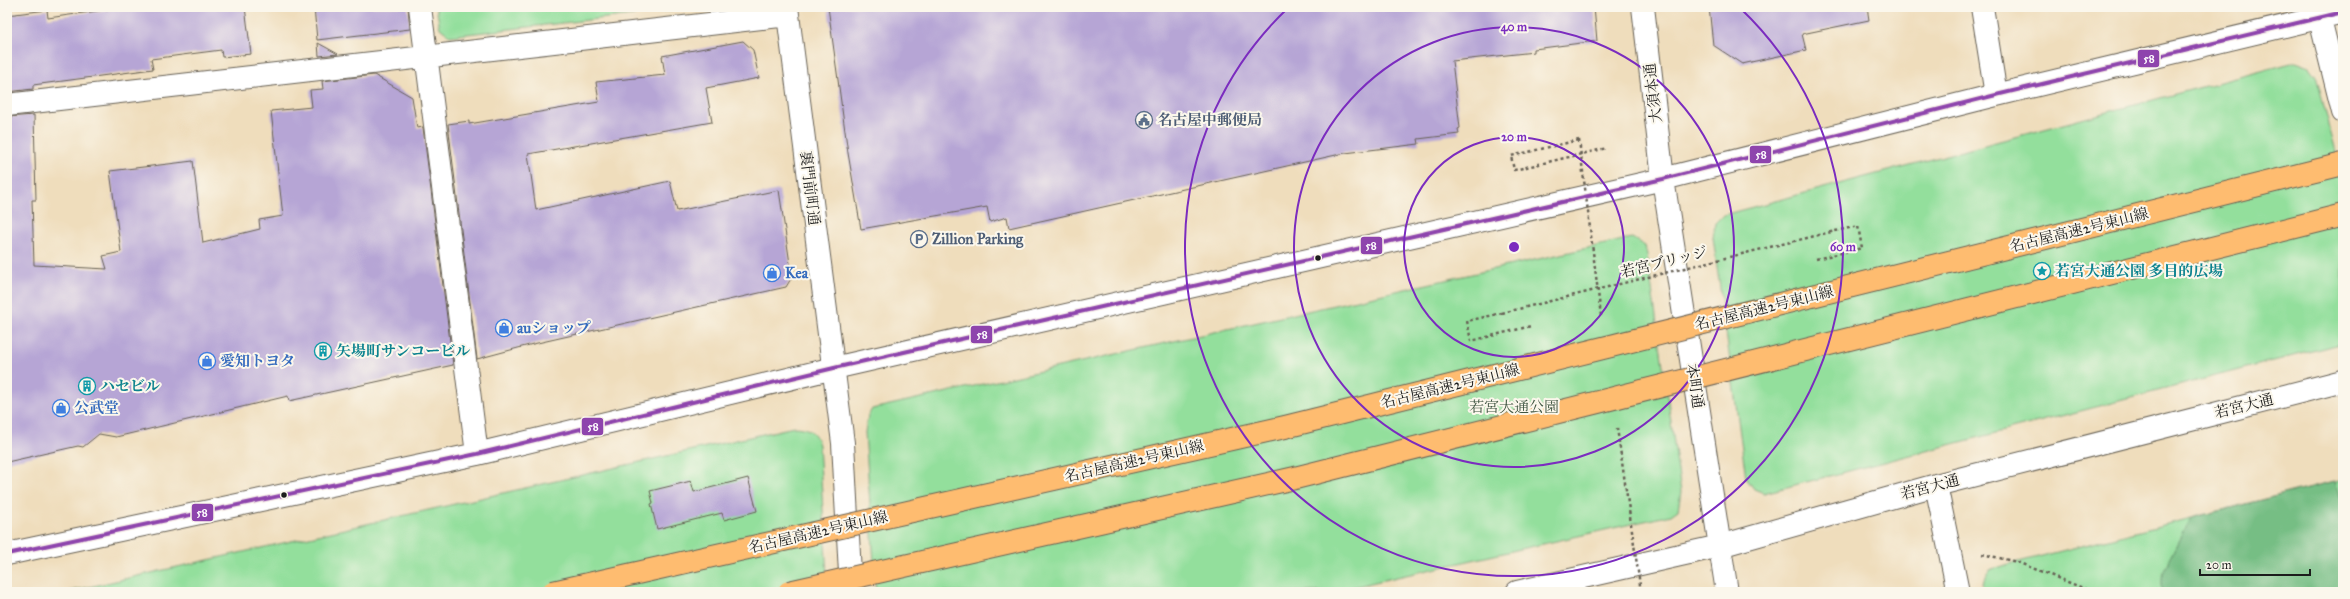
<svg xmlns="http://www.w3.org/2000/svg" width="2350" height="599" viewBox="0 0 2350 599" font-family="'IM FELL Great Primer','Noto Serif JP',serif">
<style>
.green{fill:#93df9c;stroke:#587e5c}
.forest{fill:#76be84;stroke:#496d50}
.building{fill:#b6a5d5}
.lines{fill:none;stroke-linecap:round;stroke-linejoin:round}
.minor-casing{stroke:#666054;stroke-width:24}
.path{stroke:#666054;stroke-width:2.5;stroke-dasharray:3 3;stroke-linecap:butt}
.minor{stroke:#fff;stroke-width:22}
.highway-bridge-casing{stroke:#666054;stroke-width:24;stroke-linecap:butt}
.path-bridge{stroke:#666054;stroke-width:2.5;stroke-dasharray:3 3;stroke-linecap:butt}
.highway-bridge{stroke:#febc70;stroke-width:22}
.bus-1-casing{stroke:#fbf7ec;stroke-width:7}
.bus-1{stroke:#8e44ad;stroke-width:4}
.ring{fill:none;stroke:#7b2cbf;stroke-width:2}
.bus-dot{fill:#1c1c1c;stroke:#fbf7ec;stroke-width:1.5}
.labels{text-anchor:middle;stroke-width:4;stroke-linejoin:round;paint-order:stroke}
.street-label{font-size:15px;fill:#1c1c1c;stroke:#fbf7ec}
.service-label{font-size:15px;font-weight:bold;fill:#4e5e75;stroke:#fbf7ec;text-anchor:start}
.culture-label{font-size:15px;font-weight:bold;fill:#0d838f;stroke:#fbf7ec;text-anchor:start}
.shop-label{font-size:15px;font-weight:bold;fill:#366cbe;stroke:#fbf7ec;text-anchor:start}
.park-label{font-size:15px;fill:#405642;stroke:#fbf7ec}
.centre{fill:#7b2cbf;stroke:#fbf7ec;stroke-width:2}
.ring-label{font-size:12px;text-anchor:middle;font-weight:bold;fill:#7b2cbf;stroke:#fbf7ec;stroke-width:4;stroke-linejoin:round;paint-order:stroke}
.line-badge{stroke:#fbf7ec;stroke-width:1.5}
.badge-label{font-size:11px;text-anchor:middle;font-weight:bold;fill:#fff}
</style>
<rect width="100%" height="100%" fill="#fbf7ec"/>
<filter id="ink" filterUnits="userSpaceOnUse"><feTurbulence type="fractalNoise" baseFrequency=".025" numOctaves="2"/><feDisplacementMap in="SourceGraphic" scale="8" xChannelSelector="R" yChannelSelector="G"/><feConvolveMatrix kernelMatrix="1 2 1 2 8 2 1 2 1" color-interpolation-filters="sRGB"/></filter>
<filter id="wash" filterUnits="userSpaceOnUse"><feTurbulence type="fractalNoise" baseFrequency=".012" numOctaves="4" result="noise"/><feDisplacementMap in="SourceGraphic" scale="16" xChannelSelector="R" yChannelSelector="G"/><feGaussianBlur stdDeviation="0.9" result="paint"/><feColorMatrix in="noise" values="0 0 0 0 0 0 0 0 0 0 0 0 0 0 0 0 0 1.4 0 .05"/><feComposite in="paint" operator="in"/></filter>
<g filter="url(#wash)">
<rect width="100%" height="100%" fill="#efddbc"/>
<path class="green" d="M436 7H702L450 36 440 28Z
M2295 62 2309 67 2316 76 2343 178V343L1764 493 1754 489 1746 478 1713 237 1715 223 1723 215Z
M1632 238 1645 246 1647 254 1681 492 1678 510 1671 515 1331 592H876L865 432 868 416 872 409Z
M794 427C808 428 815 430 819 445L828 592H67Z
M2343 479V592H1984L1982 584 1991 569Z"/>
<path class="forest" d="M2335 481 2343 503V592H2164L2161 586V577L2191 518Z"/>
<g id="blocks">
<path class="building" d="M126 7H245L251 54 222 57 221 50 151 59 153 69 33 85V89L7 92V15L47 10 48 18Z
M314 7H408L410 29 317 40Z
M828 7H1594L1597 41 1534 49V52L1452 61 1460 128 1458 129 1459 134 1418 139 1419 144 1345 153 1009 228 1007 217 990 222 987 207 861 229 848 153Z
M1709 7H1867L1869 20 1802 34 1806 50 1742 64 1713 45Z
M743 41 753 50 759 78 706 88 712 122 528 154 536 210 670 181 677 211 779 190 792 277 786 287 533 344 477 359 448 124 469 121V124L599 102 596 82 665 75 662 56Z
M318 43 338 54 319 56Z
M374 75 412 97 417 128 423 127 453 365 289 401 288 396 116 437 99 434 83 447 78 446 7 462V117L34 115 36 200H32L34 265 107 269 103 256 121 252 110 171 193 161 203 243 260 229 259 220 283 216 271 111 312 107 310 90 323 89 322 81Z
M748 478 757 511 724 520 722 513 657 529 651 504 653 503 650 491 691 481 694 492Z"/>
</g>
</g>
<g filter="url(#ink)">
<use href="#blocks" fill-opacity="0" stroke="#666054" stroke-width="1"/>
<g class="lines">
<g class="minor-casing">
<path id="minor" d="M420 7 477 454
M787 7 843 443 851 592
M1643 7 1663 179 1727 592
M1982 7 1996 95
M2317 7 2343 112
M7 105 788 15
M1936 485 1958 592
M7 554 477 454 834 368 1663 179 1996 95 2343 12
M1517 592 1720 546 1936 485 2343 381"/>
</g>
<path class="path" d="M1579 140 1511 156 1514 170 1607 148
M1816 259 1862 248 1858 226 1831 232
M1502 313 1467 321 1471 341 1531 326
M1982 554 2017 562 2093 592"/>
<use href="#minor" class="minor"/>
<g class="highway-bridge-casing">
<path id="highway-bridge" d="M553 592 1285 427 2343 164
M789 592 1295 478 2343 215"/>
</g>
<path class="path-bridge" d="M1579 140 1601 316
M1502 313 1831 232
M1617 428 1641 592"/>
<use href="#highway-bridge" class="highway-bridge"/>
<g class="bus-1-casing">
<path id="bus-1" d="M7 554 477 454 834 368 1663 179 1996 95 2343 12"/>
</g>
<use href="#bus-1" class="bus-1"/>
</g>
</g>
<g class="ring">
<circle cx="1514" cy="247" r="110"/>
<circle cx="1514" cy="247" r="220"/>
<path d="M1740 8A329 329 0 1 1 1288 8"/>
</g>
<defs>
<g id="civic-ring" transform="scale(0.9)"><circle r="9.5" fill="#fbf7ec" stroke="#5c6f8a" stroke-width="1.5"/><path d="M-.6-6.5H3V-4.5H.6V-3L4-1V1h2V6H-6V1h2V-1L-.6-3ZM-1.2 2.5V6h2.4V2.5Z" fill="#5c6f8a"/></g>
<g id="parking-ring" transform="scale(0.9)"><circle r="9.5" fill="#fbf7ec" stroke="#5c6f8a" stroke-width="1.5"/><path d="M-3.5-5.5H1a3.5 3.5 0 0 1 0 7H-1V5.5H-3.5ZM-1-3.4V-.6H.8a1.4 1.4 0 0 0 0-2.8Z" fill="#5c6f8a"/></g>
<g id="sight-ring" transform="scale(0.9)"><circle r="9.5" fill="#fbf7ec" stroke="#0f9aa8" stroke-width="1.5"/><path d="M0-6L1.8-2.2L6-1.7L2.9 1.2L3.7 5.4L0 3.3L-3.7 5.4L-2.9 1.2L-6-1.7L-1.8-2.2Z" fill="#0f9aa8"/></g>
<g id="shop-ring" transform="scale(0.9)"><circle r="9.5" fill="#fbf7ec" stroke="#3f7fe0" stroke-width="1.5"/><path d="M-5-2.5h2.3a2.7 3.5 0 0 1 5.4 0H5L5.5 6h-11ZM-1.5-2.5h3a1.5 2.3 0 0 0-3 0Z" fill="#3f7fe0"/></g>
<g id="building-ring" transform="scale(0.9)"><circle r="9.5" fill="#fbf7ec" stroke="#0f9aa8" stroke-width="1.5"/><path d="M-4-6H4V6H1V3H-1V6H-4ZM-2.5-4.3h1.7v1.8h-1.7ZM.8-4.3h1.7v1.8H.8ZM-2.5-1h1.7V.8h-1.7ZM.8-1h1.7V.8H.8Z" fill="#0f9aa8"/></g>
</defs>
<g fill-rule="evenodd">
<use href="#civic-ring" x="1144" y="120"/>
<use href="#parking-ring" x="919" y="239"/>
<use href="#sight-ring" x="2042" y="271"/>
<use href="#shop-ring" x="772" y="273"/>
<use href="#shop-ring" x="504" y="328"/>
<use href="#building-ring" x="323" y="351"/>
<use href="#shop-ring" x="207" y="361"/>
<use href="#building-ring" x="87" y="386"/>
<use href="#shop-ring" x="61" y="408"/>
</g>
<g class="bus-dot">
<circle cx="1318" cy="258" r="3.5"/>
<circle cx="284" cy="495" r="3.5"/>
</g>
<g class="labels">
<g class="street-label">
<text transform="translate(1653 93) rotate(-97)" y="5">大須本通</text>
<text transform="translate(810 188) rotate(83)" y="5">裏門前町通</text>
<text transform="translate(2079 230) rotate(-14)" y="5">名古屋高速2号東山線</text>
<text transform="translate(1664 262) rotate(-14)" y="5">若宮ブリッジ</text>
<text transform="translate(1764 308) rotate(-14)" y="5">名古屋高速2号東山線</text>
<text transform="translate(1450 386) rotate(-14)" y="5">名古屋高速2号東山線</text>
<text transform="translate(1695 386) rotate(81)" y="5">本町通</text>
<text transform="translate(2244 406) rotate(-14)" y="5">若宮大通</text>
<text transform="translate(1134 461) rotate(-13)" y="5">名古屋高速2号東山線</text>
<text transform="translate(1930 487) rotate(-15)" y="5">若宮大通</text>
<text transform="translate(818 532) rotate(-13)" y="5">名古屋高速2号東山線</text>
</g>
<g class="service-label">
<text x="1157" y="125">名古屋中郵便局</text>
<text x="932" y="244">Zillion Parking</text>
</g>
<g class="culture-label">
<text x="2055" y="276">若宮大通公園 多目的広場</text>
<text x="336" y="356">矢場町サンコービル</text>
<text x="100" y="391">ハセビル</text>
</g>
<g class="shop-label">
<text x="785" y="278">Kea</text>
<text x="517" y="333">auショップ</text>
<text x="220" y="366">愛知トヨタ</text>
<text x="74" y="413">公武堂</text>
</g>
<g class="park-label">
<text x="1514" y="412">若宮大通公園</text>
</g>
</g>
<circle cx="1514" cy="247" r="6" class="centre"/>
<g class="ring-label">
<text x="1514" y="31">40 m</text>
<text x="1514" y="141">20 m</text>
<text x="1843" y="251">60 m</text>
</g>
<g class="line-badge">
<rect x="2137" y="49" width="23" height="19" rx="4" fill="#8e44ad"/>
<rect x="1749" y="145" width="23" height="19" rx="4" fill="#8e44ad"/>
<rect x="1360" y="236" width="23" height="19" rx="4" fill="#8e44ad"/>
<rect x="970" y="325" width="23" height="19" rx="4" fill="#8e44ad"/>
<rect x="581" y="417" width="23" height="19" rx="4" fill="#8e44ad"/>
<rect x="191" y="503" width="23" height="19" rx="4" fill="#8e44ad"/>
</g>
<g class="badge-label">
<text x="2149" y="62">58</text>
<text x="1761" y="158">58</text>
<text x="1371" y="249">58</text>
<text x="982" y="338">58</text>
<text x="593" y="430">58</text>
<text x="202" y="516">58</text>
</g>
<rect width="2350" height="599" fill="none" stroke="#fbf7ec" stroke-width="24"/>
<path d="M2200 569v6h110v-6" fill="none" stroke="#1c1c1c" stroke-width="2"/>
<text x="2206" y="569" font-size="12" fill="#1c1c1c" stroke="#fbf7ec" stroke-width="3" paint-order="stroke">20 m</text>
</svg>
